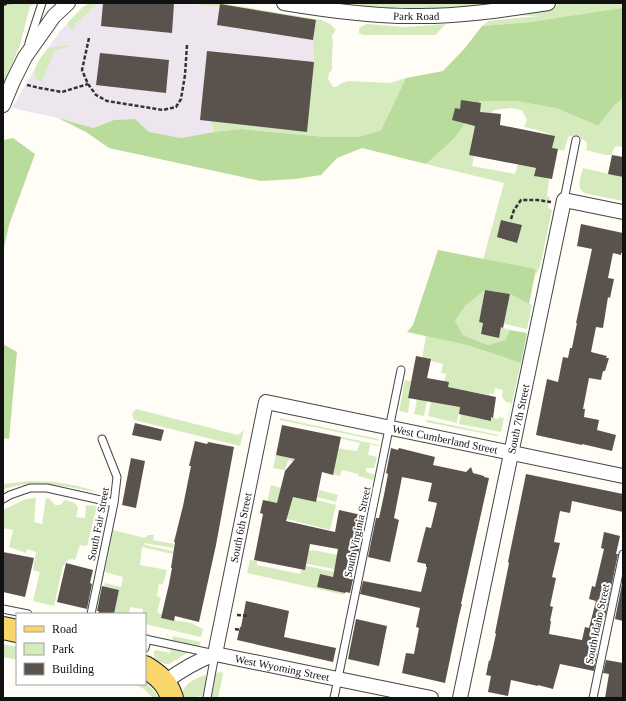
<svg xmlns="http://www.w3.org/2000/svg" width="626" height="701" viewBox="0 0 626 701" font-family="Georgia,serif">
<style>
.industrial{fill:#eee6ef}
.green{fill:#d5ebbd}
.forest{fill:#b9dc9c}
.building{fill:#5a524d}
.lines{fill:none;stroke-linecap:round;stroke-linejoin:round}
.service-casing{stroke:#444;stroke-width:9}
.minor-casing{stroke:#444;stroke-width:16}
.primary-casing{stroke:#222;stroke-width:24}
.path{stroke:#333;stroke-width:2.5;stroke-dasharray:4 2;stroke-linecap:butt}
.service{stroke:#fff;stroke-width:7}
.minor{stroke:#fff;stroke-width:14}
.primary{stroke:#f9d66b;stroke-width:22}
.labels{text-anchor:middle;stroke-width:4;stroke-linejoin:round;paint-order:stroke}
.street-label{font-size:11px;fill:#111;stroke:#fff}
</style>
<rect width="100%" height="100%" fill="#fffdf5"/>
<path class="industrial" d="M90 3H189L220 7V4L316 20 313 40 314 62 211 121 214 132 181 138 149 132 135 119 114 120 93 128 58 118 12 108 41 58 61 30 83 7Z"/>
<path class="green" d="M3 3H37L30 6 20 45 3 86Z
M90 3H98L75 24 73 31C70 28 67 26 68 22L83 7Z
M189 3H220L321 20 330 24 336 30 332 35C334 47 331 58 332 70L329 73 328 79 333 87H336L342 83 349 81 390 83 406 78 381 130 358 137H326L241 129 214 132 211 121 314 62 313 40 316 21 221 5 220 7Z
M321 3H623V19L567 17 531 22 482 26 488 21 539 16 359 9Z
M367 24 405 27 446 24 435 35H363L359 33V30L360 27Z
M66 45 71 46 55 50 42 82 36 79C31 68 42 56 48 48Z
M623 98V147C615 145 613 147 612 155H606L586 150 587 145 586 141 575 136H570L568 138 564 151 552 148 554 136 538 130 524 127 527 120 522 110 511 108 494 110 474 130 469 155 474 156 472 166 515 174 518 164 536 168 535 176 549 179 547 197H550L548 208 552 210 540 267 535 276 536 269 483 260 504 183 426 164 454 139 480 101H515L556 108 598 126 614 106Z
M583 168 623 177V201L584 193C576 188 581 176 583 168Z
M485 290 479 322 483 323 481 334 499 338 501 327 510 330 505 340 488 345 463 335 455 321 465 306Z
M510 294 532 305 527 329 504 324Z
M426 336 467 345 521 363 505 433 511 403 506 402 502 397 503 390 495 388 494 394 489 393V395L467 391 461 401 457 423 428 416 431 402 444 382 446 374 441 373 443 364 422 359Z
M405 380 411 381 408 397 410 398 408 413 399 411Z
M417 399 427 401 424 416 414 414Z
M136 409 238 435 244 430 240 446 134 420 132 414Z
M461 414 491 420V417L498 419 499 417 504 418 501 432 459 424Z
M280 418 378 439 380 441 280 420Z
M427 420 499 435 497 436 426 422Z
M342 437 379 445V446L370 444 368 455 377 457 374 468H366V472L375 475 373 480 358 476 359 474 342 470 340 476 322 472 323 468 288 460 285 470 273 468 276 455 332 467 336 448 357 451 360 443 340 438Z
M29 481 55 482 78 486 101 493C73 488 31 477 3 490V484Z
M271 485 281 488 280 494 316 502 317 500 336 505 330 530 275 516 267 503Z
M319 490 338 495 336 502 317 497Z
M36 498 34 522 42 524 46 498 50 499 55 505H60L65 500 75 503 78 508 76 517 85 518 86 505 97 506 87 546 80 545 75 560 72 559 68 560 63 566 54 606 33 601 40 572 33 570 36 552 27 549 26 553 9 547 13 530 3 528V510L26 499Z
M113 530 145 538 148 535H154L153 540 174 544 173 548 144 543 145 545 173 551V554L142 547 140 565 167 570 163 584H159L157 596 161 598 157 612 162 615 161 618 174 621V620L191 623 203 629 201 637 145 624V614H143V609L130 607 129 614H114L119 590 104 586 105 583 121 587 123 577 105 572Z
M308 550 311 551 312 550 354 558 351 567 336 563 334 569 303 563Z
M250 560 257 561V565L300 574 303 565 334 572 332 577 320 574 317 587 345 593V595L247 573Z
M173 636 201 642 199 646 172 640Z
M3 644 17 647V660L3 657Z
M171 648 184 650 187 653 169 664H165L158 661 156 662 154 658V651L156 650 170 653Z
M222 672 223 675 218 698H211L216 673Z
M206 675 207 684 204 697 199 696 198 698H182L180 694C184 691 183 690 186 686 190 681 199 677 206 675Z
M145 682 153 690 159 698H153L144 689 134 684H145Z"/>
<path class="forest" d="M623 8V98L614 106 598 126 556 108 515 101H480L454 139 426 164 362 148 337 158 321 175 295 179 261 181 109 148 86 132 58 118 93 128 114 120 135 119 149 132 181 138 214 132 241 129 326 137H358L381 130 406 78 443 71 465 48 482 26 531 22Z
M13 138 35 154 9 225 3 252V143L4 140Z
M438 250 536 269 529 304 510 294 485 290 465 306 455 321 463 335 488 345 505 340 510 330 527 333 521 363 467 345 407 332 413 325Z
M3 344 17 352 9 439 3 438Z"/>
<path class="building" d="M103 3H174L172 33 101 26Z
M220 4 316 20 313 40 217 25Z
M207 51 314 62 307 132 200 120Z
M100 53 169 60 166 93 96 85Z
M461 100 481 103 480 112 501 114 500 125 555 136 552 148 558 149 552 179 534 176 536 168 469 155 475 126 452 120 455 108 460 109Z
M612 155 623 157V177L608 174Z
M501 220 522 225 517 243 497 237Z
M581 224 623 233V253H621V255L613 253 608 278 614 279 610 298 608 297 603 328 596 327 591 352 607 356 606 358H609L605 371H603L601 380 589 378 583 409H585L584 417 599 420 597 430 616 435 612 451 582 444V445L536 435 547 379 558 382 563 357 568 358 570 348H572L577 323H576L592 249 577 246Z
M485 290 510 294 503 328 501 327 499 338 481 334 483 323 479 322Z
M416 356 431 359 427 378 449 382 448 387 496 397 493 418 491 417V421L459 414 460 407 408 398Z
M135 423 164 430 161 441 132 435Z
M282 425 341 437 333 475 322 472 316 502 293 497 286 521 335 532 339 510 366 516 358 555 354 554 349 578 353 579 350 593 346 592 345 593 317 587 320 574 333 577 338 549 310 544 305 570 254 560 263 514 260 513 263 500 277 503 285 471 295 459 276 455Z
M195 441 207 444 208 442 234 447 216 545 199 622 175 616 174 621 161 618 169 584 172 568H171L175 542H174L183 506 191 466H189Z
M391 448 398 450 399 448 435 457 433 465 466 472 471 467 473 473 484 476V477L489 478 461 604H462L459 616 445 683 402 673 406 653 414 654 419 628 416 627 420 608 360 594 363 581 421 592 427 567H426V564L417 562 426 527 431 528 437 503 428 501 432 483 402 477 394 518 399 520 390 562 368 557 376 518H379L384 495 388 474 386 473Z
M131 458 145 461 136 508 122 505Z
M526 474 623 494V512L572 501 570 513 560 511 554 542 560 543 552 577 556 578 550 606 553 607 550 621H551L549 634 582 640 585 627 589 628 596 601 589 599 592 586 595 587 604 549 601 548 604 532 620 536 616 554H618L605 617H603L596 652 597 654 594 671 560 664 553 689 538 685V686L511 680 508 696 488 692 491 676 486 675 489 660 490 661 496 634 495 633 509 563 508 562Z
M3 552 34 558 25 597 3 592Z
M66 563 93 570 90 583 92 584 87 609 57 602Z
M623 579V621L615 619Z
M102 586 119 590 114 614H98L99 611H97Z
M246 601 289 611 284 637 336 648 333 662 237 640 240 627H241Z
M356 619 387 626 379 666 348 659Z
M606 660 623 663V698H605L609 674 603 673Z"/>
<g class="lines">
<g class="service-casing">
<path id="service" d="M29 43 42 3
M564 200 576 140
M3 499 10 495 30 488H47L114 503
M3 609 28 614
M91 614 114 503 117 477 102 439
M145 639 215 654 207 698
M145 648 147 639
M334 698 401 370
M593 698 623 554"/>
</g>
<g class="minor-casing">
<g id="minor">
<path id="s1" d="M284 3C326 10 368 16 411 16 457 17 503 10 548 3"/>
<path d="M3 105 13 81 25 57 54 16 68 3"/>
<path id="s2" d="M215 654 266 402 623 476"/>
<path id="s3" d="M165 682C181 670 197 661 215 654L431 698"/>
<path id="s4" d="M460 698 564 200 623 212"/>
</g>
</g>
<g class="primary-casing">
<path id="primary" d="M3 628 17 631
M145 667C158 675 167 682 172 698"/>
</g>
<path class="path" d="M3 5 10 3
M89 38 82 70 88 84 96 95 107 101 163 110 176 107 181 99 185 75 187 45
M27 85 40 88 62 92 88 84
M511 219 514 210 521 200H537L551 202
M237 615 248 616
M235 629 240 630"/>
<use href="#service" class="service"/>
<use href="#minor" class="minor"/>
<use href="#primary" class="primary"/>
</g>
<g class="labels">
<g class="street-label">
<text dy="4" stroke="none"><textPath href="#s1" startOffset="133">Park Road</textPath></text>
<text dy="4" stroke="none"><textPath href="#s4" startOffset="285">South 7th Street</textPath></text>
<text dy="4" stroke="none"><textPath href="#s2" startOffset="440">West Cumberland Street</textPath></text>
<text transform="translate(98 524) rotate(-79)" y="4">South Fair Street</text>
<text dy="4" stroke="none"><textPath href="#s2" startOffset="129">South 6th Street</textPath></text>
<text transform="translate(357 532) rotate(-78)" y="4">South Virginia Street</text>
<text transform="translate(597 624) rotate(-78)" y="4">South Idaho Street</text>
<text dy="4" stroke="none"><textPath href="#s3" startOffset="126">West Wyoming Street</textPath></text>
</g>
</g>
<rect width="626" height="701" fill="none" stroke="#111111" stroke-width="8"/>
<rect x="16" y="613" width="130" height="72" fill="#ffffff" stroke="#a0a0a0"/>
<rect x="24" y="626" width="20" height="6" fill="#f9d66b" stroke="#a0a0a0"/>
<text x="52" y="633" font-size="12" fill="#111111">Road</text>
<rect x="24" y="643" width="20" height="12" fill="#d5ebbd" stroke="#a0a0a0"/>
<text x="52" y="653" font-size="12" fill="#111111">Park</text>
<rect x="24" y="663" width="20" height="12" fill="#5a524d" stroke="#a0a0a0"/>
<text x="52" y="673" font-size="12" fill="#111111">Building</text>
</svg>
